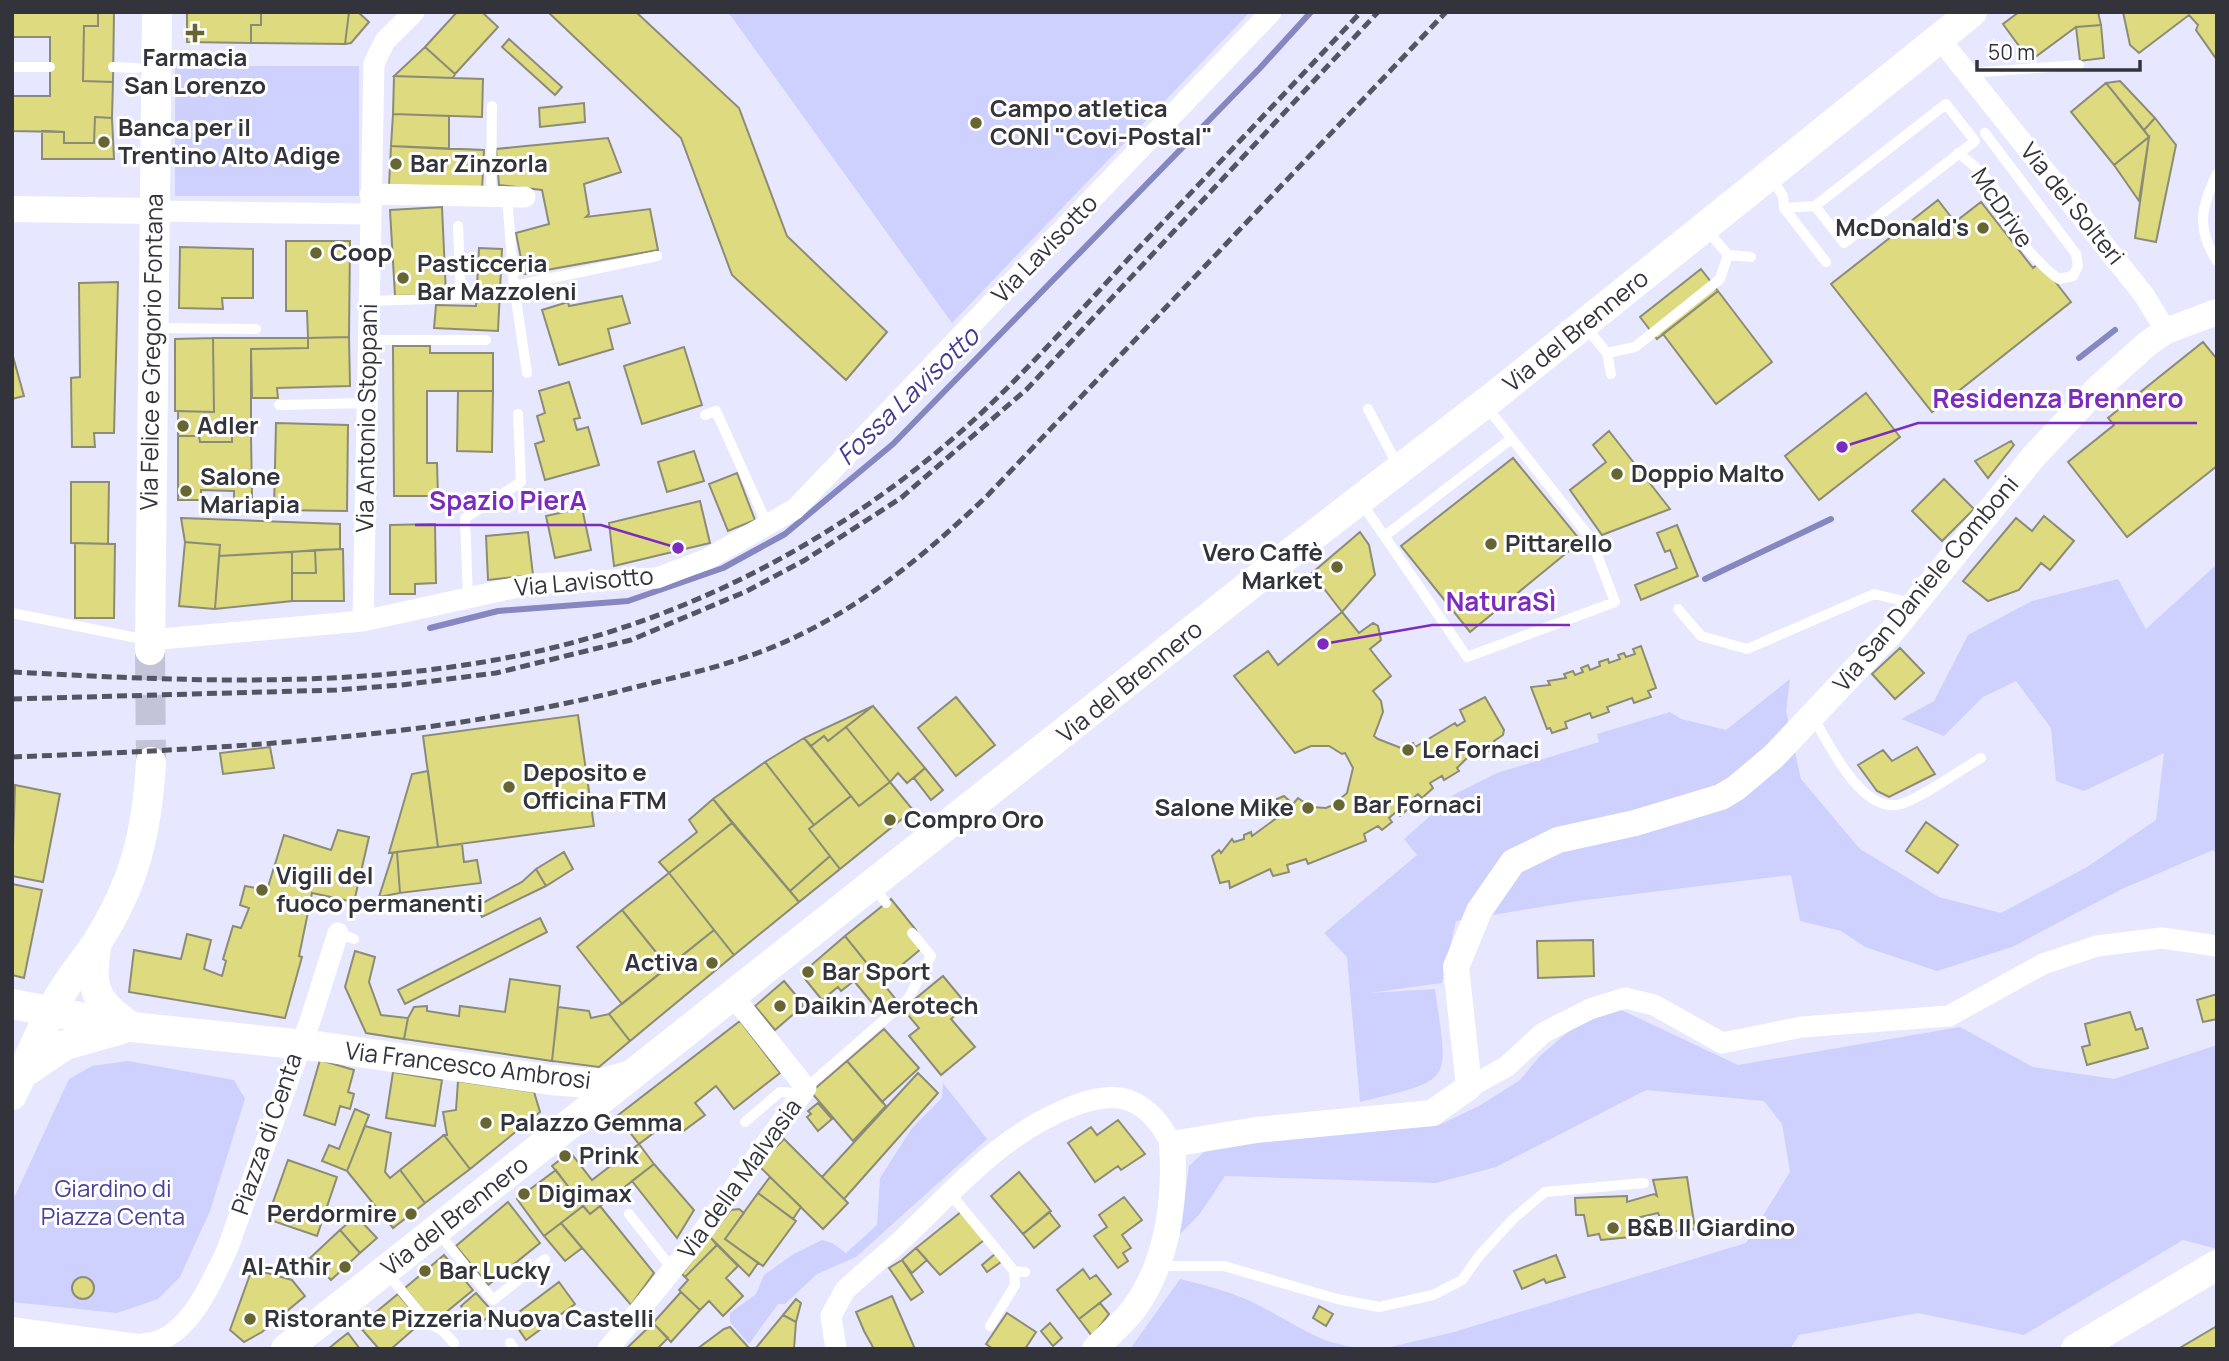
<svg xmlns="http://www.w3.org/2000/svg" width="2229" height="1361" viewBox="0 0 2229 1361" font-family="Manrope,sans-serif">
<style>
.green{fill:#ced0fe}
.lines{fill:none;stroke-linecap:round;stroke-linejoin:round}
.stream{stroke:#8686c0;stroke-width:6}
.building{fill:#ddda80;stroke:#8c8c76;stroke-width:2}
.secondary-tunnel{stroke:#c3c4d8;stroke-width:30;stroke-dasharray:30 15;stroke-linecap:butt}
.service{stroke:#fff;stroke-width:10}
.minor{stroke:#fff;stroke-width:21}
.tertiary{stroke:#fff;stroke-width:26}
.secondary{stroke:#fff;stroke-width:30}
.rail{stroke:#545560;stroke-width:5;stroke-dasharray:10 5;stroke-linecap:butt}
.poi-dot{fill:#676632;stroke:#fff;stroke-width:2.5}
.labels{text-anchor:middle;stroke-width:6;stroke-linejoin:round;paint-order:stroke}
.poi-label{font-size:24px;font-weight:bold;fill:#33333c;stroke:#fff;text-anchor:start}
.street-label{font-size:24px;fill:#33333c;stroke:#fff}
.park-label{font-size:24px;fill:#4a419b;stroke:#fff}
.water-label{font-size:26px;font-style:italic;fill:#433992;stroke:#fff}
.leader{fill:none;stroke:#7b2cbf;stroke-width:2.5}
.callout-dot{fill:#7b2cbf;stroke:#fff;stroke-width:2.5}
.callout-label{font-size:26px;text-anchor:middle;font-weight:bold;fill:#7b2cbf;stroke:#fff;stroke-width:6;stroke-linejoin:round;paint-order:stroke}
</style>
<rect width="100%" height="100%" fill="#e7e8ff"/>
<path class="green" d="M728 12H1250L952 323Z
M175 66H359V196H175Z
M2217 564V855L2213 850 2122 889 2012 947 1937 971 1865 947 1841 931 1800 921 1791 875 1578 901 1456 921 1442 983 1369 993 1435 989C1448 1084 1456 1079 1360 1102L1347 957 1324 933 1417 855 1404 839 1455 794 1497 773 1599 742 1597 734 1670 712 1681 719 1726 730 1790 679 1786 711 1801 779 1860 849 1939 897 2001 913 2087 867 2156 820 2164 753 2084 791 2056 781 2051 728 2016 681 1983 697 1944 736 1901 719 1934 701 1968 635 2032 601 2118 579 2146 629Z
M1617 1008 1738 1065 1960 1027 2033 1067 2114 1079 2217 1045V1249L2183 1240 2024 1335 1918 1313 1799 1335 1790 1349H1382L1454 1332 1746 1243 1790 1172 1782 1124 1764 1101 1646 1090 1496 1167 1436 1183 1225 1176 1199 1215 1179 1235 1189 1166 1205 1151 1262 1139 1437 1126 1479 1106 1520 1080 1539 1057 1570 1030Z
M128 1061 234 1080 245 1099 210 1211 180 1277 158 1299 117 1313 12 1302V1202L69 1079 92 1066Z
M943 1083 987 1139 856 1257 817 1274 785 1304H778L749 1344 730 1322V1313L756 1294 764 1275 792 1255 822 1240 832 1243 846 1253 877 1225 880 1178 912 1128 942 1098Z
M1180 1279C1209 1286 1236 1293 1262 1307 1309 1331 1321 1347 1378 1349H1130Z"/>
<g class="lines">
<path class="stream" d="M2079 358 2115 330
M1705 579 1831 519
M430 628 498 611 628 601 723 568 785 534 893 444 1260 68 1311 12"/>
</g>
<path class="building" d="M12 12H98V26H84L83 81 113 82 112 118 95 117 94 143H64V132L12 131V96H50V37H12Z
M98 12H114L113 82 83 81 84 26H98Z
M187 12H261V25H251V43L187 42Z
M261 12H349L345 44 251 43V25H261Z
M349 12H358L369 22 351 43 345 44Z
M457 12H482L498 27 455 74 425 47Z
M548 12H636L739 108 787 236 887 332 846 380 732 275 681 138Z
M2019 12H2098L2101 25 2076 27 2030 61 2003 24Z
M2123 12H2217V60L2196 30 2198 25 2189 15 2139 53 2130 45Z
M2101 25 2104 58 2080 61 2076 27Z
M509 39 562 87 555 95 502 47Z
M425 47 455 74 453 78 394 76Z
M394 76 483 79 482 117 393 114Z
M2120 81 2155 118 2144 130 2106 83Z
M2106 83 2149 137 2114 165 2071 112Z
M584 103 585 122 540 127 539 108Z
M393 114 449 116V149L391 146Z
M95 117 112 118 114 159H42V131L64 132V143H94Z
M2155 118 2176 145 2156 242 2135 238 2149 137 2144 130Z
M2149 137 2139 201 2114 165Z
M608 138 621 172 584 184 589 214 586 217 650 209 658 250 524 274 516 233 549 224 542 190 499 185 496 149Z
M391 146 484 150 482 190 389 186Z
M1938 200 1955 222 1981 202 2033 268 2040 262 2071 302 1932 412 1831 284Z
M442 207 446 294 395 296 390 210Z
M286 241H350L349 337 308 338 307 311H286Z
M180 247 253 249V298H222L223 309 179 308Z
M479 248 502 249 498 331 434 328 436 305 476 306Z
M1701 269 1718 291 1657 339 1640 317Z
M118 282 114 433H94L95 447H72L71 378 80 377 79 283Z
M1718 291 1772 362 1716 404 1663 334Z
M622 296 630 323 608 329 613 349 559 365 542 310 568 302 569 306Z
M349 337 350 386 277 388 278 398H252L251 349 308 348V338Z
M213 338 214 412 175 411V339Z
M213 338H308V348L251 349V434H232V442H200L199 436H178V411L214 412Z
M2203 342 2217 359V466L2127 537 2068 462 2114 425 2108 418Z
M393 346H430V353H493V391H427V463H437L438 496H394Z
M684 347 702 405 642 424 624 366Z
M12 353 24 396 12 399Z
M569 382 580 418 574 419 577 430 588 427 599 465 545 480 535 444 544 441 537 416 545 413 539 391Z
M458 391H493L492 452 457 451Z
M1866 393 1900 437 1819 500 1785 456Z
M276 423 348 425 347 511 274 510Z
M1609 431 1670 509 1602 535 1570 490 1606 462 1593 445Z
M232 434H251L252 498H234V491L201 490V500H178V436H199L200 442H232Z
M2011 441 2014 445 1988 478 1975 461Z
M694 451 704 481 667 492 658 462Z
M1513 458 1581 541 1470 632 1401 546Z
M737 473 755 520 728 531 709 484Z
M1944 479 1974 509 1942 541 1912 511Z
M71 482H109L108 544 71 543Z
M700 501 710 543 614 566 609 523Z
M582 508 591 550 555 558 546 516Z
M2044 516 2074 541 2050 570 2041 563 2019 590 1988 601 1963 581 2016 518 2032 531Z
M181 518 340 524V549L219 556 220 545 185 542Z
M435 524 436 583 415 584V594H390V525Z
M1677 525 1698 576 1641 600 1635 585 1677 568 1670 550 1665 552 1657 533Z
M528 532 533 575 488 580 486 536Z
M1360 532 1369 545 1375 575 1342 612 1312 573Z
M185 542 220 545 215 609 179 606Z
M75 543 115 544 114 618H75Z
M343 549 344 601H292V573H316L315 550Z
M315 550 316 573H292V552Z
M292 552V601L215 609 219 556Z
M1342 612 1359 633 1373 623 1378 626 1381 640 1370 649 1391 676 1373 691 1381 701 1383 712 1374 736 1378 739 1401 748 1413 743 1415 747 1455 723 1457 726 1465 721 1460 710 1485 697 1504 730 1503 735 1494 741 1497 746 1481 756 1479 750 1467 758 1457 768 1459 771 1444 780 1442 776 1430 783 1433 788 1422 798 1418 794 1412 799 1415 803 1400 816 1396 812 1389 818 1392 822 1382 830 1378 826 1364 834 1366 841 1308 864 1306 859 1287 865 1289 872 1273 876 1270 869 1230 888 1229 881 1220 883 1212 856 1219 850 1221 853 1232 839 1234 842 1244 839V835L1251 832 1252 836 1278 817 1277 799 1284 796 1293 804 1298 798 1311 807 1326 808 1333 805 1347 793 1353 768 1345 753 1342 754 1329 746H1311L1295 753 1234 676 1268 651 1278 665Z
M1641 646 1656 688 1648 691 1651 697 1634 703 1632 698 1607 707 1609 712 1592 718 1590 713 1565 722 1567 728 1552 733 1550 728 1547 729 1531 687 1550 685 1548 681 1566 678 1564 674 1573 671 1575 675 1583 672 1581 668 1588 665 1590 670 1600 666 1599 662 1608 659 1609 663 1620 659 1618 655 1624 653 1626 657 1635 654 1633 649Z
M1900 648 1924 673 1895 699 1872 674Z
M956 697 995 745 956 776 918 728Z
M873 706 828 741 824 736 811 746 804 738Z
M873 706 925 768 907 783 898 773 890 782 846 727Z
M578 715 594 826 438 847 423 736Z
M846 727 890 782 859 806 811 746 824 736 828 741Z
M804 738 851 796 814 825 765 762Z
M270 747 274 768 223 774 220 753Z
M1917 747 1935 774 1889 797 1877 791 1858 765 1883 750 1892 761Z
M765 762 814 825 809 829 830 856 790 891 713 799Z
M925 768 943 790 931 800 914 778Z
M428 771 438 847 389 853 412 774Z
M890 782 913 810 840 869 809 829 851 796 859 806Z
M15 785 60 794 43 882 12 876Z
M713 799 732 823 669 873 659 862 697 832 689 820Z
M1926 822 1958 845 1938 873 1906 851Z
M732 823 799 902 734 955 669 873Z
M338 830 369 837 354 902 312 893 299 956 302 957 285 1018 129 992 134 950 181 959 187 934 211 940 204 969 222 976 226 961 223 959 233 926 241 928 249 908 240 905 245 886 267 890 284 835 331 850Z
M462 844 464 862 477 860 481 883 400 893 397 852Z
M397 852 400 893 379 897 393 853Z
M564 852 573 869 546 886 536 869Z
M830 856 840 869 799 902 790 891Z
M536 869 546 886 482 917 477 906 522 882Z
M669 873 714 930 668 967 622 910Z
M12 884 42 890 24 978 12 975Z
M891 899 916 930 921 949 886 978 873 962 869 966 845 936Z
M622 910 668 967 622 1004 577 947Z
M540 918 547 932 405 1004 398 990Z
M714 930 734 955 630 1041 609 1014Z
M845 936 898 1002 882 1015 854 981 841 991 838 987 822 1000 801 974Z
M1593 940 1594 976 1538 978 1537 941Z
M355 951 375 957 369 982 381 1015 408 1018 404 1039 366 1033 345 987Z
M943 976 967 1005 951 1019 975 1047 941 1075 909 1036 919 1028 903 1009Z
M510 979 560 986 552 1061 404 1039 408 1018 414 1007 427 1006V1011L459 1016 460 1006 505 1012Z
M784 981 804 1005 775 1030 755 1006Z
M2217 994V1019L2203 1022 2197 1000Z
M558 1007 589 1011 591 1018 609 1014 630 1041 599 1067 552 1061Z
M2130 1012 2136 1030 2142 1028 2148 1048 2087 1065 2082 1047 2090 1045 2085 1024Z
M740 1021 780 1073 734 1109 716 1086 695 1103 705 1115 682 1132 672 1119 639 1144 617 1116Z
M884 1029 919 1068 882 1102 847 1061Z
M320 1060 354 1070 348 1092 354 1094 350 1109 340 1106 335 1125 304 1115Z
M847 1061 886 1106 853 1141 811 1092Z
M393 1072 442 1080 435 1126 386 1118Z
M918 1073 938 1093 844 1199 822 1177Z
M458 1081 534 1092 540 1112 470 1169 444 1135H447L443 1112 456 1110Z
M818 1103 832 1119 818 1131 807 1117 811 1114 808 1111Z
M355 1109 369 1115 347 1171 322 1161 329 1145 339 1149Z
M1118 1120 1145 1154 1121 1170 1118 1166 1095 1182 1068 1143 1091 1127 1097 1135Z
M365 1126 391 1133 385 1172 390 1178 400 1170 425 1203 393 1228 347 1171Z
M444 1135 470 1169 425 1203 400 1170Z
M784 1139 848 1203 823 1229 758 1165Z
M639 1144 654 1164 590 1214 552 1166 570 1152 592 1180Z
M288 1160 337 1177 317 1236 267 1219Z
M654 1164 694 1210 677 1238 632 1181Z
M556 1170 583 1206 544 1236 517 1199Z
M1019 1172 1051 1211 1023 1234 991 1196Z
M770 1177 801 1207 793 1219 758 1193Z
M1687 1177 1695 1229 1666 1232 1658 1213 1628 1220 1630 1237 1601 1240 1599 1234 1588 1236 1584 1215H1576L1575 1198 1627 1196V1202L1654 1194 1657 1196 1653 1180Z
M758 1193 796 1221 763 1266 725 1239Z
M1124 1197 1142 1220 1122 1235 1131 1248 1123 1253 1128 1261 1118 1268 1094 1236 1107 1227 1099 1215Z
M508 1202 540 1243 488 1285 456 1246Z
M583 1206 590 1214 600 1206 654 1273 631 1305 561 1223Z
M739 1209 744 1213 725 1239 758 1263 749 1276 710 1237 731 1210Z
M961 1212 984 1240 940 1275 916 1248Z
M1049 1212 1060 1226 1034 1248 1023 1234Z
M356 1216 377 1238 360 1253 340 1230Z
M561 1223 582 1248 565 1261 544 1236Z
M340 1230 360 1253 331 1280 310 1258Z
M710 1237 717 1245 685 1277 682 1274Z
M717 1245 738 1266 726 1278 743 1296 723 1316 709 1301 700 1310 679 1290 688 1280 685 1277Z
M916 1248 927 1260 912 1273 902 1260Z
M995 1254 1001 1262 987 1272 982 1265Z
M444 1255 473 1290 433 1323 405 1288Z
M1556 1255 1565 1277 1546 1283 1544 1279 1522 1289 1514 1271Z
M902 1260 923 1292 911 1300 889 1268Z
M252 1269 292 1280 305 1296 262 1332 244 1342 230 1330Z
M1083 1269 1090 1279 1096 1275 1111 1294 1079 1319 1057 1290Z
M72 1288a11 11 0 1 1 22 0a11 11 0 1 1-22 0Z
M559 1282 575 1304 526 1340 511 1318Z
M681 1292 700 1310 671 1342 653 1323Z
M476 1293 494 1313 477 1325 461 1306Z
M398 1294 422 1322 391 1349H379L359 1326Z
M892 1296 915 1349H874L864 1331 856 1312Z
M796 1299 801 1303 796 1322 783 1315Z
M1100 1303 1109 1314 1092 1336 1079 1319Z
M1319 1306 1333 1314 1326 1326 1313 1318Z
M1007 1313 1036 1332 1025 1349H993L986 1344Z
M783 1315 796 1322 794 1349H755Z
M653 1323 668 1338 657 1349H626Z
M1050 1323 1062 1338 1053 1346 1041 1331Z
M2217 1326V1349H2178Z
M730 1327 750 1349H697L724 1329Z
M348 1333 360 1349H328L339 1340Z"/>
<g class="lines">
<path class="secondary-tunnel" d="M150 650 151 762"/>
<path class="service" d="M12 67H50
M113 67 137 68
M1967 73 2079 65
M1958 153C1976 166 1995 185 2005 206 2009 212 2008 220 2011 227 2017 240 2047 272 2059 279L2073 276 2078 266 2076 254 1985 133
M2217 174C2201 207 2196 228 2217 261
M1771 178 1783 196 1784 208 1815 206 1946 104 1975 141 1844 243 1815 206
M491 196 492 106
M507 196 514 286 657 256
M1784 208 1826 262
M1707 230 1728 255 1751 257
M514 286 527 373
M369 301 461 298 458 226
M1584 325 1607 353 1611 374
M155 328 256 329
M368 340H486
M1607 353 1635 347 1720 279 1728 255
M279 405 367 403
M1368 409 1399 468
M705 415 716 411 767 524
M1361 502 1467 657 1615 602 1591 539 1486 406
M1386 535 1511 439
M468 598 465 518 521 482 518 414
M1678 609 1701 636 1747 649 1874 594 1912 603
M12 613 147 640
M1812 715C1828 743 1862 815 1901 804 1923 797 1960 770 1981 758
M873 886 886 903
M338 933 354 939
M806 1088 908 999 931 956 912 933
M745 1122 780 1092 802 1093
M949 1192 1014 1271 1025 1272
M629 1214 673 1270
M438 1232 493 1300 545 1259
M1158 1266H1224L1337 1299 1379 1307 1433 1295 1462 1280 1479 1256 1513 1219 1545 1192 1644 1183
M387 1273 429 1324 442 1330 454 1343
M990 1326 1015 1285 1014 1271
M510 1343 514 1349"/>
<path class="minor" d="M1939 38 2144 295 2166 331
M370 194 525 197
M154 211 371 214 374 63 385 41 414 12
M363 621 371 214
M150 640 363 621 532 584 657 578 707 559 795 509 1271 12
M1469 1087 1506 1067 1543 1033 1590 1009 1625 998 1654 1005 1722 1043 1802 1027 1949 1016 2043 964 2097 946 2162 938 2217 946
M130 1346C139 1344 149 1344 158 1341 193 1328 212 1281 227 1250L311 1018 338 933
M608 1349 699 1237 806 1088 733 996
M836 1349 831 1316 845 1290C865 1272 885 1255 905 1237 958 1186 1005 1131 1076 1105 1092 1099 1111 1094 1128 1100 1150 1108 1161 1125 1172 1144"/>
<path class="tertiary" d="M12 209 154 211
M1095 1349C1107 1336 1122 1324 1133 1310 1168 1263 1176 1200 1172 1144L1256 1130 1432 1113 1469 1087 1456 967 1479 911 1513 862 1558 840 1635 823 1721 797 1736 788 1774 756 1894 629 2034 456 2097 389 2147 344 2166 331 2217 312"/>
<path class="secondary" d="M150 650 157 12
M97 943C89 985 93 1001 129 1025
M12 1004 132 1027 324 1047 551 1080 600 1084 628 1076
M25 1072 65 1045 122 1029
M12 1095C28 1062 41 1028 59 997 69 979 84 962 96 944 135 884 147 832 151 762
M12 1332 139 1349
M286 1349 1266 572 1497 394 1972 12
M2076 1349 2217 1265"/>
<path class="rail" d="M12 672C183 681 361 690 530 653 696 617 851 533 976 418 1031 367 1080 311 1131 256 1208 175 1284 94 1361 12
M12 699 336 690 401 685 496 673 631 640 747 591 805 560 901 498 1027 389 1378 12
M12 757C221 749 433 739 636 687 680 676 725 666 768 649 853 615 922 558 987 496L1446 12"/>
</g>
<g class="poi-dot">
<path d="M191.5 22.5h7v7h7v7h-7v7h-7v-7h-7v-7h7z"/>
<circle cx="976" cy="123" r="7"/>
<circle cx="104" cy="142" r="7"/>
<circle cx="396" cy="164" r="7"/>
<circle cx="1983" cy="228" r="7"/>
<circle cx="316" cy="253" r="7"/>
<circle cx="403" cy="278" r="7"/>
<circle cx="183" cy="426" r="7"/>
<circle cx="1617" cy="474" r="7"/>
<circle cx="186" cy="491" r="7"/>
<circle cx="1491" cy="544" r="7"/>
<circle cx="1337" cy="567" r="7"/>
<circle cx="1408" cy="750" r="7"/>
<circle cx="509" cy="787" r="7"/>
<circle cx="1339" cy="805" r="7"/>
<circle cx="1308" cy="808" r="7"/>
<circle cx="890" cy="820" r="7"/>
<circle cx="262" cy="890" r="7"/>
<circle cx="712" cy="963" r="7"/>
<circle cx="808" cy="972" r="7"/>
<circle cx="780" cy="1006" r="7"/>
<circle cx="486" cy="1123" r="7"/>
<circle cx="565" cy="1156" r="7"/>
<circle cx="524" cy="1194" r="7"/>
<circle cx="411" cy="1214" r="7"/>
<circle cx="1613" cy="1228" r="7"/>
<circle cx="345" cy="1267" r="7"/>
<circle cx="425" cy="1271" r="7"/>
<circle cx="250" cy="1319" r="7"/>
</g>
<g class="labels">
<g class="poi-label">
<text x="195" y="66" text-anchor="middle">Farmacia<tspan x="195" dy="28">San Lorenzo</tspan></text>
<text x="990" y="117">Campo atletica<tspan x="990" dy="28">CONI "Covi-Postal"</tspan></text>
<text x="118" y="136">Banca per il<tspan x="118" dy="28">Trentino Alto Adige</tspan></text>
<text x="410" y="172">Bar Zinzorla</text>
<text x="1969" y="236" text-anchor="end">McDonald's</text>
<text x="330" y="261">Coop</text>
<text x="417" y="272">Pasticceria<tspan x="417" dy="28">Bar Mazzoleni</tspan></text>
<text x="197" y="434">Adler</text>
<text x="1631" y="482">Doppio Malto</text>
<text x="200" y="485">Salone<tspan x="200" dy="28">Mariapia</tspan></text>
<text x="1505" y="552">Pittarello</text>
<text x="1323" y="561" text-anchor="end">Vero Caffè<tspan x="1323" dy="28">Market</tspan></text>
<text x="1422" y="758">Le Fornaci</text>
<text x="523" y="781">Deposito e<tspan x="523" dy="28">Officina FTM</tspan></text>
<text x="1353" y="813">Bar Fornaci</text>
<text x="1294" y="816" text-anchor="end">Salone Mike</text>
<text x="904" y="828">Compro Oro</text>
<text x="276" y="884">Vigili del<tspan x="276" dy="28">fuoco permanenti</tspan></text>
<text x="698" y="971" text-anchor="end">Activa</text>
<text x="822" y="980">Bar Sport</text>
<text x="794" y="1014">Daikin Aerotech</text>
<text x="500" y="1131">Palazzo Gemma</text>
<text x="579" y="1164">Prink</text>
<text x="538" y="1202">Digimax</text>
<text x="397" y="1222" text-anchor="end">Perdormire</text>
<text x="1627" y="1236">B&amp;B Il Giardino</text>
<text x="331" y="1275" text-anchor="end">Al-Athir</text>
<text x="439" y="1279">Bar Lucky</text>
<text x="264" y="1327">Ristorante Pizzeria Nuova Castelli</text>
</g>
<g class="street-label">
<text transform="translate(2072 204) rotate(51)" y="8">Via dei Solteri</text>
<text transform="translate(2002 208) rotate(56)" y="8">McDrive</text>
<text transform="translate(1045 249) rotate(-46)" y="8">Via Lavisotto</text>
<text transform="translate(1576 331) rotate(-39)" y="8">Via del Brennero</text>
<text transform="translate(152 352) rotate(-89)" y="8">Via Felice e Gregorio Fontana</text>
<text transform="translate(367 418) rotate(-89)" y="8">Via Antonio Stoppani</text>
<text transform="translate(584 582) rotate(-5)" y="8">Via Lavisotto</text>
<text transform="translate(1926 584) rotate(-50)" y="8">Via San Daniele Comboni</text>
<text transform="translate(1130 682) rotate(-39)" y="8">Via del Brennero</text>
<text transform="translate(468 1066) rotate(7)" y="8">Via Francesco Ambrosi</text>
<text transform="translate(267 1134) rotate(-71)" y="8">Piazza di Centa</text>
<text transform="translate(740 1179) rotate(-54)" y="8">Via della Malvasia</text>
<text transform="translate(455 1216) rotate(-38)" y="8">Via del Brennero</text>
</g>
<g class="park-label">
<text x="113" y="1197">Giardino di<tspan x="113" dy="28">Piazza Centa</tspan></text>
</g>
<g class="water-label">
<text transform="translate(908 396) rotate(-44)" y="9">Fossa Lavisotto</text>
</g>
</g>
<path class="leader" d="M1842 447L1918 423H2197M678 548L601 525H415M1323 644L1432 625H1570"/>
<g class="callout-dot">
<circle cx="1842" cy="447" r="7"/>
<circle cx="678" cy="548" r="7"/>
<circle cx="1323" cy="644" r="7"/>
</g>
<g class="callout-label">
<text x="2058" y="408">Residenza Brennero</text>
<text x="508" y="510">Spazio PierA</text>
<text x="1501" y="611">NaturaSì</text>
</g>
<rect width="2229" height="1361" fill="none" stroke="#33333c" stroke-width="28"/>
<path d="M1977 60v10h163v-10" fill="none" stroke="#33333c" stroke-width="3.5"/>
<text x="1988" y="60" font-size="21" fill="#33333c" stroke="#ffffff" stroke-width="5" paint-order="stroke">50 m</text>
</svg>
